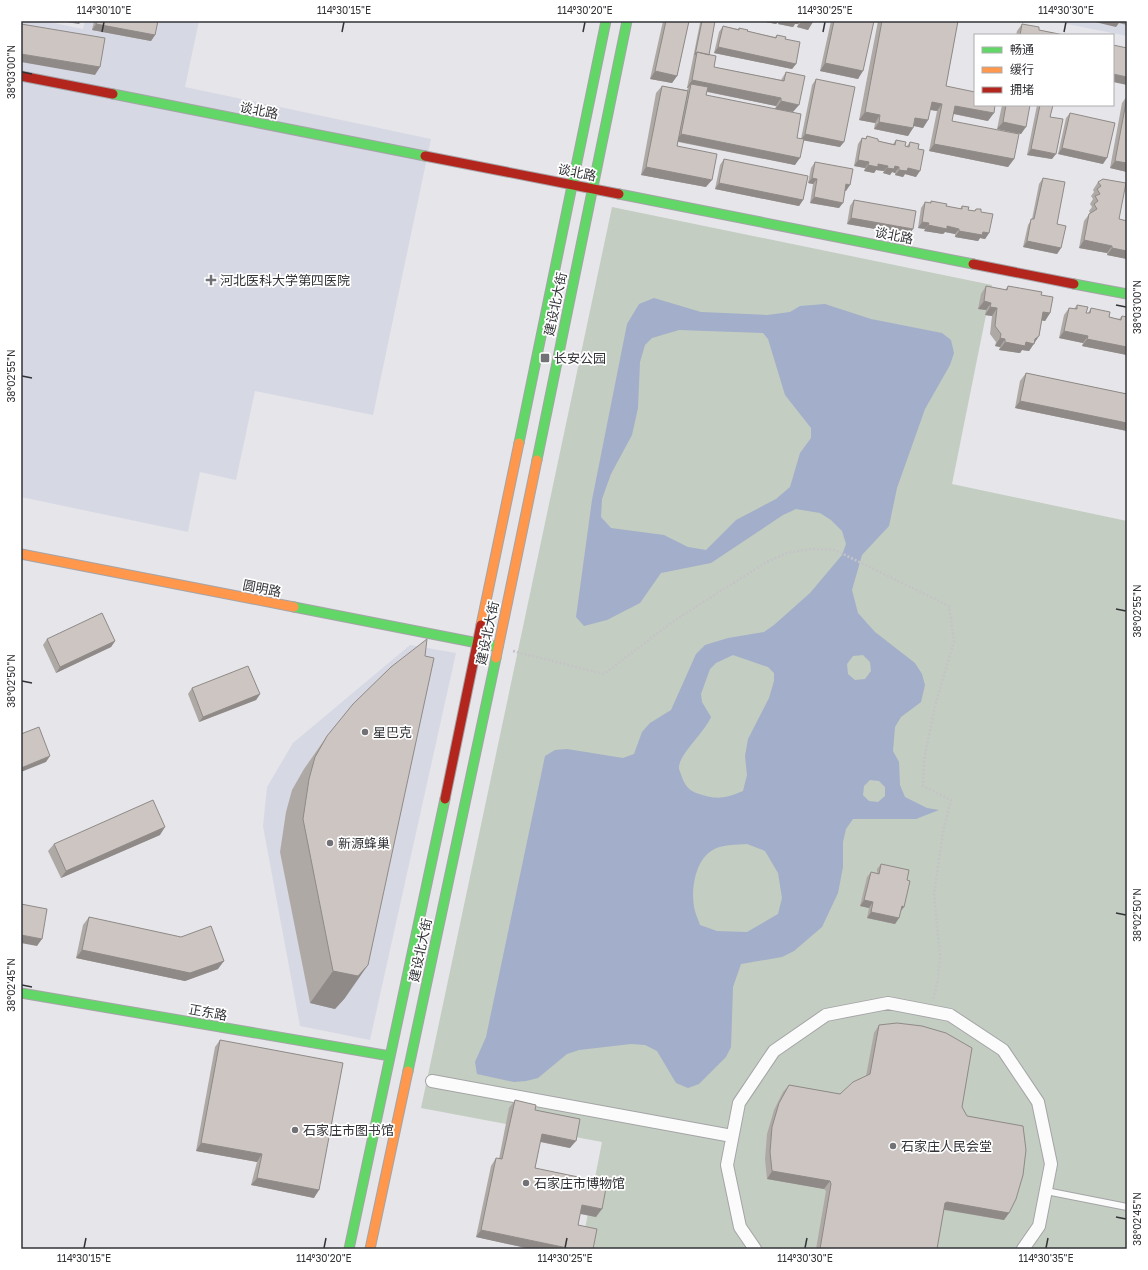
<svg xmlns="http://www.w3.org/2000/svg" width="1148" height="1270" viewBox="0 0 1148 1270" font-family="'Golos Text','Noto Sans SC',sans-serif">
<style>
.built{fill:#d6d8e4}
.green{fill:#c3cdc1}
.water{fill:#a2aeca;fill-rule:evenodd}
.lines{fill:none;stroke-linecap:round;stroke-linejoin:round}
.lane-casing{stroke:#a4a4a7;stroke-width:8}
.street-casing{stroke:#a4a4a7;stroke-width:14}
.fast-casing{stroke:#a4a4a7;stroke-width:11}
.slow-casing{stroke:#a4a4a7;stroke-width:11}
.jam-casing{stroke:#a4a4a7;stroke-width:11}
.path{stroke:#c4c4c7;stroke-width:2.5;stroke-dasharray:2 2;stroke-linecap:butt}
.lane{stroke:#fbfbfc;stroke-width:6}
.street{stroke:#fbfbfc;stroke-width:12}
.fast{stroke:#63d668;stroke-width:9}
.slow{stroke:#ff974d;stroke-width:9}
.jam{stroke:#b3261e;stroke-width:9}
.wall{fill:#afa9a6}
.shaded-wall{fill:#8f8a87}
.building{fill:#ccc5c1;stroke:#8f8a87}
.ticks{fill:none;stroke:#323337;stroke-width:1.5}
.poi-dot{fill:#717176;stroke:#fff;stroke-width:1.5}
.labels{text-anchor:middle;stroke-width:3.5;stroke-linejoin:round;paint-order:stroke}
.street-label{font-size:13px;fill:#323337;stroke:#fff}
.poi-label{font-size:13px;fill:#323337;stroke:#fff;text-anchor:start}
.neatline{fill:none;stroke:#323337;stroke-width:1.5}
.ticks-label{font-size:10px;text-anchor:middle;fill:#323337}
</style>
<rect width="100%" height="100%" fill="#e5e5ea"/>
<path class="built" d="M21 21H44L83 29 85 21H199L185 87 431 139 373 415 255 391 236 480 200 472 188 532 21 497Z
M1052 21H1127V36Z
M410 645 456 653 370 1040 300 1026 263 826 267 787 293 743Z"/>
<path class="green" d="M612 207 992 285 952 484 1127 521V1249H581L602 1142 421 1108Z"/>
<path class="water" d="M654 298 701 312 767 315 790 312 800 306 825 304 871 319 942 333 951 340 954 353 950 365 925 409 897 488 889 526 862 555 852 590 858 613 875 632 915 663 922 674 925 685 921 702 901 717 895 727 893 751 899 762 900 785 905 797 927 808 939 810 916 819H853L846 829 843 842V867L838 893 822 927 794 951 782 957 741 964 733 987 731 1047 726 1057 699 1084 688 1088 676 1083 657 1051 645 1045 631 1044 579 1050 567 1054 538 1078 526 1081 514 1082 477 1074 475 1062 486 1037 545 756 555 750 567 749 623 758 634 754 642 732 650 723 671 710 696 654 705 645 728 638 764 632 774 625 810 593 842 555 846 544 842 531 831 520 820 513 796 509 783 515 711 563 661 573 640 603 607 620 584 626 576 617 592 500 627 324 639 304ZM679 330 763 333 768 339 785 395 811 428V438L800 453 790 487 776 499 736 520 706 550 688 547 664 535 611 528 601 517 602 499 611 474 632 435 638 408 640 362 645 345 652 338ZM733 655 768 667 774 673V681L769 698 748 739 745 756 747 775 743 791C724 799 716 800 696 793 689 790 686 786 683 780 682 777 680 772 679 769 677 756 705 732 711 717L702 702 701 694 710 669 716 663ZM863 655 870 662 871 671 865 679 855 680 848 674 847 664 853 656ZM870 780 879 781 885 787V796L878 802 869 801 863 795 864 786ZM747 844 765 851 778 873 782 898 778 914 747 932 717 931 700 925C698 919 695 913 694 907 691 889 695 862 711 851 721 844 736 845 747 844Z"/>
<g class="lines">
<g class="lane-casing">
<path id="lane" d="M1046 1191 1127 1207"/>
</g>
<g class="street-casing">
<path id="street" d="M432 1081 732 1136
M755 1249 740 1227 727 1165 739 1103 774 1051 826 1015 888 1003 950 1015 1003 1050 1038 1102 1051 1164 1039 1226 1023 1249"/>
</g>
<g class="fast-casing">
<path id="fast" d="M113 94 425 156
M619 194 973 264
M1074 284 1127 294
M519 443 606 21
M537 460 627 21
M294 607 498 647
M21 993 390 1056
M408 1071 496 658
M349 1249 445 799"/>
</g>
<g class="slow-casing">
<path id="slow" d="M21 554 294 607
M481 625 519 443
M496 658 537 460
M370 1249 408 1071"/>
</g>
<g class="jam-casing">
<path id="jam" d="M21 76 113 94
M425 156 619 194
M973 264 1074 284
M445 799 481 625"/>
</g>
<path class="path" d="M513 651 604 674 675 620 765 563 787 553 811 549 835 550 949 606 954 641 935 706 924 760 923 786 951 800 943 832 934 894 940 956 938 979 933 1001"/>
<use href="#lane" class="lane"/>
<use href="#street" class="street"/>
<use href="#fast" class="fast"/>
<use href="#slow" class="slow"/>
<use href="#jam" class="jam"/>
</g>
<path class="wall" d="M94 21H158L155 35 151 41 92 30Z
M663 21H689L677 76 672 83 650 79Z
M701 21H715L709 55 714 67 781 80 786 72 793 112 775 109 776 106 707 92 706 95 797 138 801 139 812 85 816 79 840 147 804 140 795 165 678 142 677 146 706 187 641 175 656 93 662 86 687 90 688 88H687L700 23Z
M761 21H813L808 30 797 27 798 24H795L793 27 778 24 779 21H778L776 24Z
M831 21H874L858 79 820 71Z
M878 21H958L946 86 988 121 953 114 952 121 1014 159 1008 167 929 151 937 111 930 110 928 120 923 128 914 126 913 128 908 136 874 129 875 123 859 120Z
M1022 24 1039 30 1064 35H1016L1017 31Z
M723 26 738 29 739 28 747 31 775 37 777 35 785 39 796 64 792 69 714 53 719 32Z
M1127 96V172L1110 168 1122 103Z
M1002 105H1030L1021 134 997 129Z
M1037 105H1053L1050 117 1052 159 1027 155Z
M1070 113 1103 164 1058 154 1066 118Z
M867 136 878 141 893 144 896 140 905 146H907L910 142 918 149 916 177 905 174 903 177 895 175V173L892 172 890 175 883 173 884 171 876 170 874 173 864 171 865 168 854 166 858 144 862 138 865 139Z
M724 159 803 200 799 206 715 189 720 165Z
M815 162 846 191 845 190 839 208 810 203 813 184 808 183 811 168Z
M1043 178 1057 224 1061 248 1057 254 1023 247 1028 225 1032 219 1039 184Z
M1103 179 1119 219 1127 259 1107 255V253L1079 248 1084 221 1090 213 1089 211 1092 207 1090 204 1093 199 1091 196 1094 192 1093 190 1098 182Z
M854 200 909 235 847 224 850 206Z
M931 201 946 206 960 209 962 206 968 210 974 211 976 209 981 212 989 233 985 239 980 238 978 241 955 237V234L945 232 943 234 924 231 925 229 918 228 921 208 925 202 930 203Z
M986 286 1005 290 1008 286 1041 295 1050 313 1045 321 1042 320 1039 336 1029 351 1022 350 1020 353 999 350 1000 347 995 346 996 342 990 334 992 316 985 315 986 310 978 309 981 294Z
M1077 305 1086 313H1088L1091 308 1109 317 1119 319 1122 316 1127 317V355L1082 346 1083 343 1059 338 1064 315 1069 308 1074 309Z
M1026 373 1127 394V431L1015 408 1020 381Z
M47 639 115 641 111 647 56 673 43 645Z
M192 688 260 694 256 700 199 722 188 694Z
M327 736 345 998 335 1009 310 1003 280 852 286 812 292 790 304 769Z
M160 835 61 878 48 851 54 844Z
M881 864 907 880 904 907 900 912 899 918 895 924 867 918 869 908 860 906 867 877 871 872 877 873V869Z
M89 917 218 969 185 981 76 958 83 925Z
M879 1025 962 1107 1009 1213 1004 1220 944 1210 937 1249H816L826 1191 824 1189 767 1179 765 1159 767 1134 774 1110 783 1092 789 1085 840 1094 866 1076 874 1033Z
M220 1040 314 1198 251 1185 257 1162 196 1151 215 1047Z
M515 1100 535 1110 570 1148 540 1142 535 1168 596 1217 580 1214 578 1225 593 1249H531L476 1237 491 1166 496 1158 499 1159 509 1108Z"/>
<path class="shaded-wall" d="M61 21H81L79 24Z
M761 21H779L776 24Z
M780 21H800L798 24H795L793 27 778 24Z
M802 21H807L813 22 808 30 797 27Z
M1096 21H1127V25L1119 23 1116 27 1095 22Z
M96 24 155 35 151 41 92 30Z
M718 47 796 64 792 69 714 53Z
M21 54 100 67 95 75 21 62Z
M825 63 863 71 858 79 820 71Z
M655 71 677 76 672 83 650 79Z
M1113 74 1127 77V85L1113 82Z
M692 80 781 98 776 106 690 88 691 84 688 88H687Z
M781 101 799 105 793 112 775 109Z
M932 102 942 104 937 111 926 109Z
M955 106 994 113 988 121 950 113Z
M865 112 880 115 875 123 859 120Z
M915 118 928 120 923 128 910 125Z
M879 122 913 128 908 136 874 129Z
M1003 122 1026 127 1021 134 997 129Z
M681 134 800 158 795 165 676 141Z
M805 134 844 142 840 147 801 140Z
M934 144 1014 159 1008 167 929 151Z
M1062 148 1107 158 1103 164 1058 154Z
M1031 149 1056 154 1052 159 1027 155Z
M858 160 869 162 865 168 854 166Z
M1115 161 1127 163V172L1110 168Z
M878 164 888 166 884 171 876 170 874 173 864 171 868 165Z
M895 166 899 167 895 173 892 172 890 175 883 173 887 168Z
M646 167 712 180 706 187 641 175Z
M908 168 920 171 916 177 905 174 903 177 895 175 899 170Z
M812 178 817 179 813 184 808 183Z
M719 183 803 200 799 206 715 189Z
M846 184 850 185 846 191 842 190Z
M814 197 843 203 839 208 810 203Z
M851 218 913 229 909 235 847 224Z
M922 222 929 223 925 229 918 228Z
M928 225 947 226 959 229 955 234 945 232 943 234 924 231Z
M959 231 983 232 989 233 985 239 980 238 978 241 955 237Z
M1084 240 1112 246 1107 253 1079 248Z
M1027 241 1061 248 1057 254 1023 247Z
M1112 248 1127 251V259L1107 255Z
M984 301 991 303 986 310 978 309Z
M990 307 997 308 992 316 985 315Z
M1043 312 1050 313 1045 321 1038 320Z
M1064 331 1088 336 1083 343 1059 338Z
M1039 336 1029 351 1022 350 1020 353 999 350 1005 342H1026L1035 339Z
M1000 338 1005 339 1000 347 995 346Z
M1087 339 1127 347V355L1082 346Z
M1020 401 1127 423V431L1015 408Z
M115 641 111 647 56 673 60 667Z
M260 694 256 700 199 722 203 717Z
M50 756 46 762 21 772V768Z
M165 827 160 835 61 878 66 871Z
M864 900 873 902 869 908 860 906Z
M902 906 904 907 900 912Z
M871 912 899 918 895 924 867 918Z
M21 935 42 939 37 946 21 943Z
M82 950 224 961 218 969 185 981 76 958Z
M368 965 345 998 335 1009 310 1003 333 971Z
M542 1134 576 1141 570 1148 537 1141Z
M201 1143 262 1154 257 1162 196 1151Z
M772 1171 830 1181 824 1189 767 1179Z
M257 1178 319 1190 314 1198 251 1185Z
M947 1202 1009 1213 1004 1220 941 1209 945 1203Z
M582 1205 602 1209 596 1217 577 1213Z
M481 1230 572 1249H531L476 1237Z"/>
<path class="building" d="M97 21H158L155 35 96 24Z
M666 21H689L677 76 655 71Z
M702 21H715L709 55 697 52 695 55Z
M834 21H874L863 71 825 63Z
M882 21H958L946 86 975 92V105H995L994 113 955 106 952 121 1019 134 1014 159 934 144 942 104 932 102 928 120 915 118 913 128 879 122 880 115 865 112Z
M21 24 105 38 100 67 21 54Z
M1022 24 1039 27V30L1064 35H1020Z
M723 26 739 30V28L748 30 747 31 776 38 777 35 786 37 785 39 800 42 796 64 718 47Z
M1113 45 1127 48V77L1113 74Z
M697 52 716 56 714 67 784 81 786 72 805 76 799 105 781 101V98L692 80Z
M816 79 855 87 844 142 805 134Z
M691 84 708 87 706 95 801 114 797 138 804 139 800 158 681 134Z
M662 86 688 91 677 146 717 154 712 180 646 167Z
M1127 97V163L1115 161Z
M1006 105H1030L1026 127 1003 122Z
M1040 105H1053L1050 117 1063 119 1056 154 1031 149Z
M1070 113 1115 123 1107 158 1062 148Z
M867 136 878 139V141L895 145 896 140 906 142 905 146 909 147 910 142 919 144 918 149 924 150 920 171 908 168 907 171 899 170V167L895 166 894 169 887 168 888 166 878 164V167L868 165 869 162 858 160 862 138 866 139Z
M724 159 808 176 803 200 719 183Z
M815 162 853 169 850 185 846 184 843 203 814 197 817 179 812 178Z
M1043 178 1065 182 1057 224 1066 226 1061 248 1027 241 1031 219H1034Z
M1103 179 1126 183 1119 219 1127 221V251L1112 248V246L1084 240 1089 214 1097 209 1094 204 1098 201 1095 196 1100 194 1097 189 1101 186 1098 182Z
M854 200 916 211 913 229 851 218Z
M931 201 947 204 946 206 962 209V206L969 207 968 210 975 211 976 209H981V212L993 214 989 233 983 232 982 235 959 231V229L947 226V229L928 225 929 223 922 222 925 202 931 203Z
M986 286 1007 290 1008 286 1042 292 1041 295 1053 297 1050 313 1043 312 1039 336 1035 339 1034 344 1026 342 1025 346 1005 342V339L1000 338 1001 334 995 326 997 308 990 307 991 303 984 301Z
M1077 305 1088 307 1086 313H1090L1091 308 1110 312 1109 317 1121 320 1122 316 1127 317V347L1087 339 1088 336 1064 331 1069 308 1077 309Z
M1026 373 1127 394V423L1020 401Z
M102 613 115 641 60 667 47 639Z
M427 639 425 656 434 658 368 965 358 976 333 971 303 819 309 779 315 757 327 736 353 704 391 667Z
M248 666 260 694 203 717 192 688Z
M39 727 50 756 21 768V734Z
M153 800 165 827 66 871 54 844Z
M881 864 909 870 907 880 910 881 904 907 902 906 899 918 871 912 873 902 864 900 871 872 879 874Z
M21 904 47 909 42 939 21 935Z
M89 917 181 937 211 926 224 961 190 973 82 950Z
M897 1023 922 1026 946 1033 972 1048 962 1107 967 1116 1023 1126 1026 1150 1023 1175 1016 1199 1009 1213 947 1202 945 1203 937 1249H820L831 1184 830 1181 772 1171 770 1152 772 1127 779 1103 789 1085 840 1094 853 1082 870 1074 879 1025Z
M220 1040 343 1063 319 1190 257 1178 262 1154 201 1143Z
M515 1100 536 1105 535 1110 580 1119 576 1141 542 1134 535 1168 607 1183 602 1209 582 1205 578 1225 597 1229 593 1249H572L481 1230 496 1158 502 1159Z"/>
<path class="ticks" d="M102 32 104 22M342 32 344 22M583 32 585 22M823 32 825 22M1064 32 1066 22M22 72 32 74M1116 305 1126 307M22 376 32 378M1116 609 1126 611M22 681 32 683M1116 913 1126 915M22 985 32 987M1116 1217 1126 1219M84 1248 86 1238M324 1248 326 1238M565 1248 567 1238M805 1248 807 1238M1046 1248 1048 1238"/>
<g class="poi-dot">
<path d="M209 274h4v4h4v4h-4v4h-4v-4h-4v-4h4z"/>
<rect x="540" y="353" width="10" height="10" rx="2"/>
<circle cx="365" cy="732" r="4"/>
<circle cx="330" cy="843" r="4"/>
<circle cx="295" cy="1130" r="4"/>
<circle cx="893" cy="1146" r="4"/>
<circle cx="526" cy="1183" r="4"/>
</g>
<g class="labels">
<g class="street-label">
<text transform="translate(259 110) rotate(11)" y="5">谈北路</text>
<text transform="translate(577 172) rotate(11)" y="5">谈北路</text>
<text transform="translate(894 235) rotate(11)" y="5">谈北路</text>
<text transform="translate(555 304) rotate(-78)" y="5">建设北大街</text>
<text transform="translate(262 588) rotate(11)" y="5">圆明路</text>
<text transform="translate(487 633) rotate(-78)" y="5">建设北大街</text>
<text transform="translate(420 950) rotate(-78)" y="5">建设北大街</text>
<text transform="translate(208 1012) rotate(10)" y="5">正东路</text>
</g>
<g class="poi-label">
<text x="220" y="285">河北医科大学第四医院</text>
<text x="554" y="363">长安公园</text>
<text x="373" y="737">星巴克</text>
<text x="338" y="848">新源蜂巢</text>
<text x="303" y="1135">石家庄市图书馆</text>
<text x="901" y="1151">石家庄人民会堂</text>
<text x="534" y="1188">石家庄市博物馆</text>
</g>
</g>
<rect width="1148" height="1270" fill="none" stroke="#ffffff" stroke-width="44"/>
<rect x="974" y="34" width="140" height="72" fill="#ffffff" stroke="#adadaf"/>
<rect x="982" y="47" width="20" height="6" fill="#63d668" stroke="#adadaf"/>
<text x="1010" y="54" font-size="12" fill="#323337">畅通</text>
<rect x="982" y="67" width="20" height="6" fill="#ff974d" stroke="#adadaf"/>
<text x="1010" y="74" font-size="12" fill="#323337">缓行</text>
<rect x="982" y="87" width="20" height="6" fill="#b3261e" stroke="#adadaf"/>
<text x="1010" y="94" font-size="12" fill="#323337">拥堵</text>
<rect x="22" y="22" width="1104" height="1226" class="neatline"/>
<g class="ticks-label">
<text x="104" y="14">114°30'10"E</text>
<text x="344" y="14">114°30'15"E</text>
<text x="585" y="14">114°30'20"E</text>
<text x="825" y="14">114°30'25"E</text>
<text x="1066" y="14">114°30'30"E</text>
<text transform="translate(11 72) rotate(-90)" y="4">38°03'00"N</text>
<text transform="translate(1137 307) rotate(-90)" y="4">38°03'00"N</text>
<text transform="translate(11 376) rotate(-90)" y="4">38°02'55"N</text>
<text transform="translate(1137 611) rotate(-90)" y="4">38°02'55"N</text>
<text transform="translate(11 681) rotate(-90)" y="4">38°02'50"N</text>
<text transform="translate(1137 915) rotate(-90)" y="4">38°02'50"N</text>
<text transform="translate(11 985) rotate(-90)" y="4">38°02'45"N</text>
<text transform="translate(1137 1219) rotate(-90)" y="4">38°02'45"N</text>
<text x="84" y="1262">114°30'15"E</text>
<text x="324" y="1262">114°30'20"E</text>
<text x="565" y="1262">114°30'25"E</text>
<text x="805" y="1262">114°30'30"E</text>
<text x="1046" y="1262">114°30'35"E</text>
</g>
</svg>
